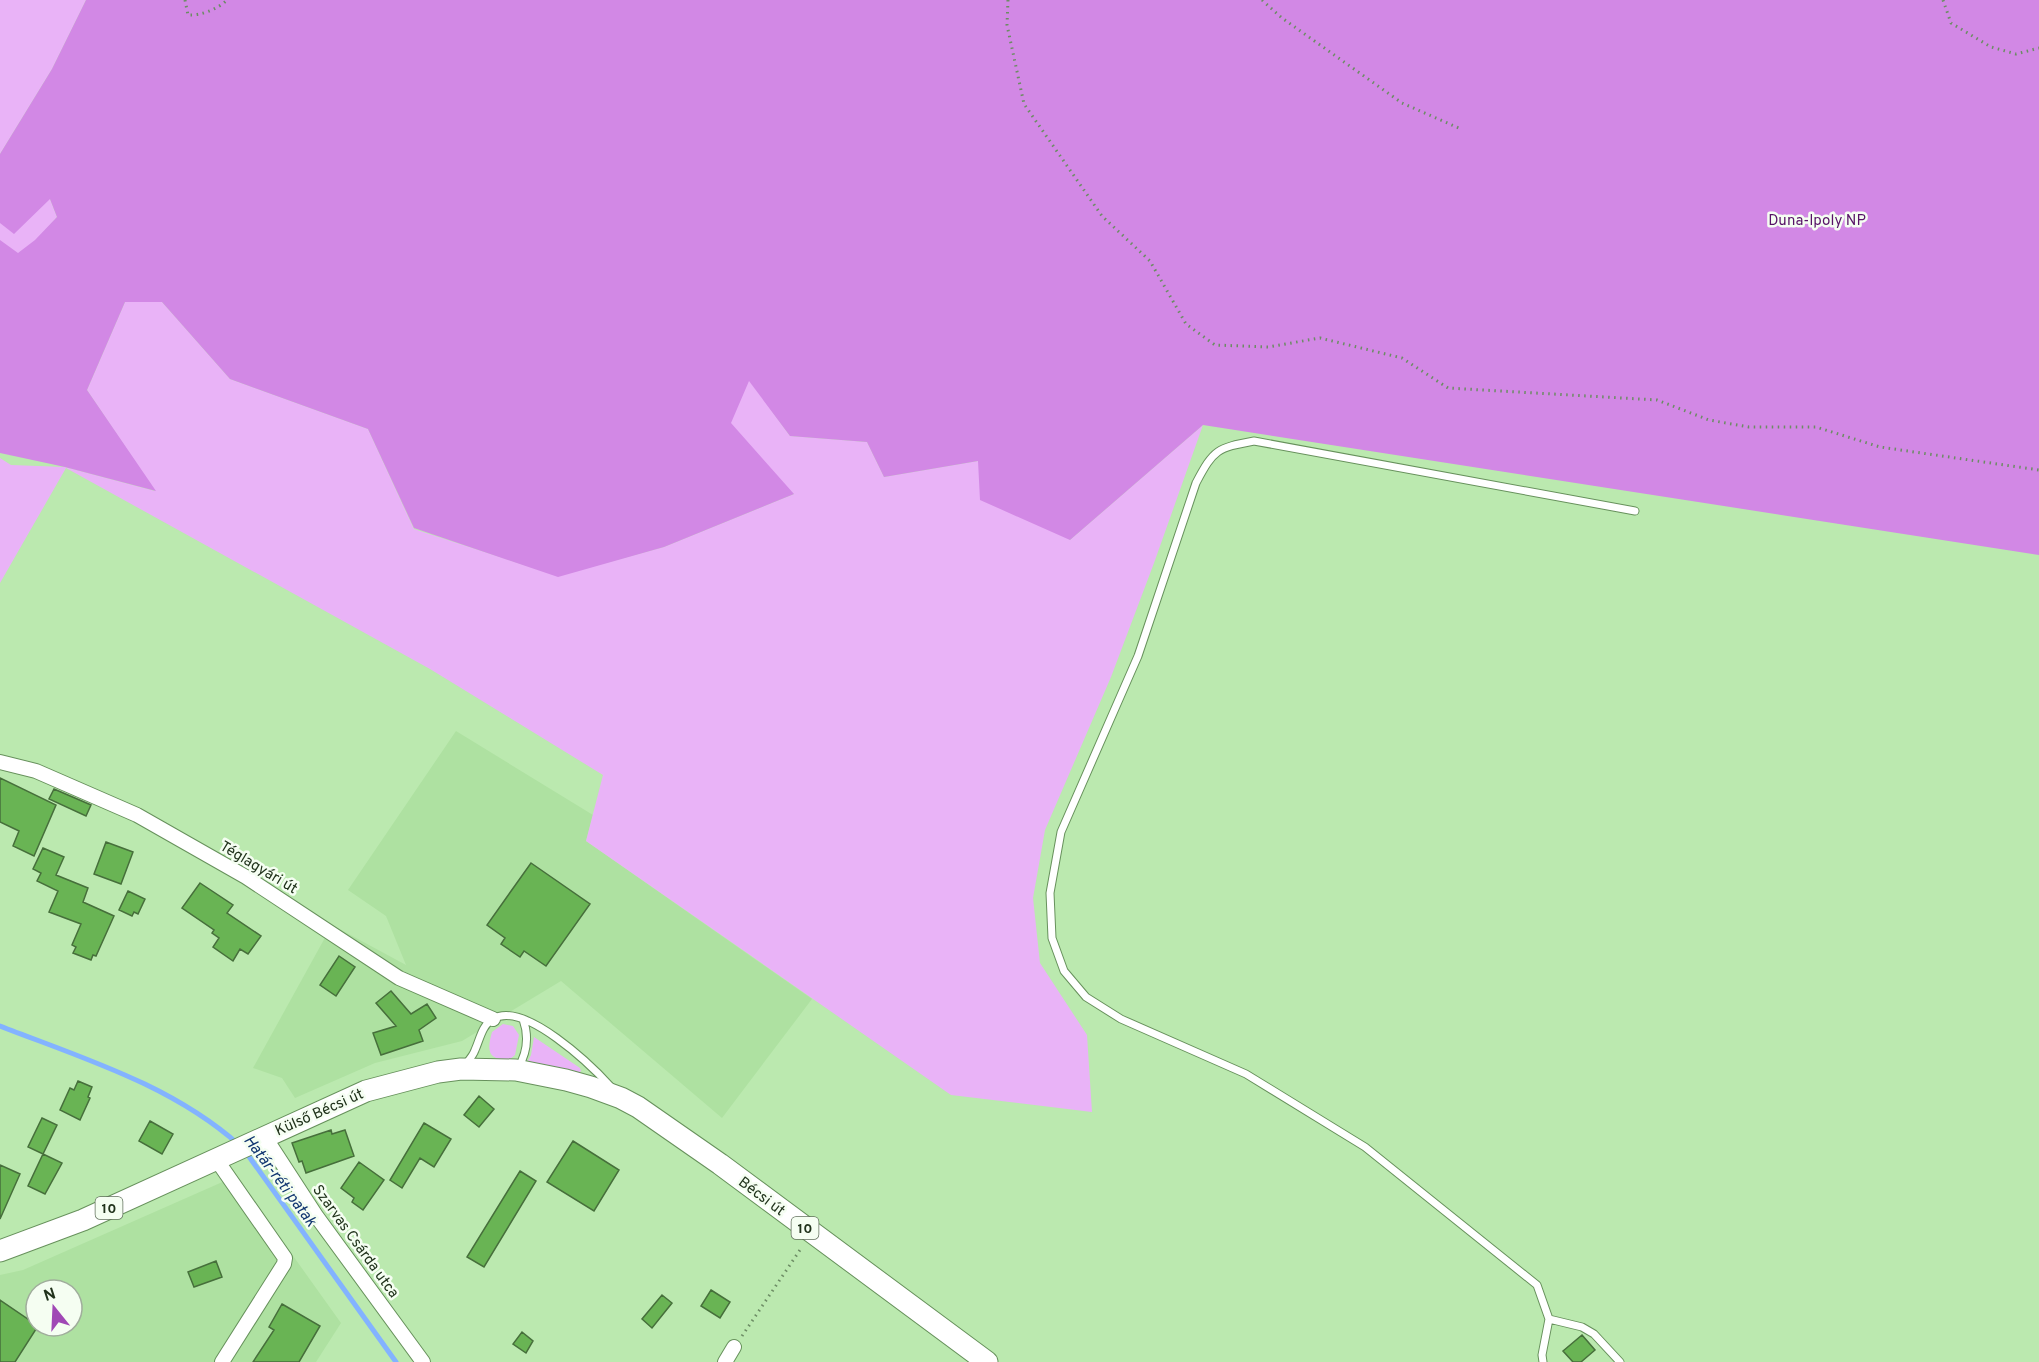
<svg xmlns="http://www.w3.org/2000/svg" width="2039" height="1362" viewBox="0 0 2039 1362" font-family="Overpass,sans-serif">
<style>
.built{fill:#aee1a1;fill-rule:evenodd}
.green{fill:#e9b3f7}
.forest{fill:#d288e5}
.lines{fill:none;stroke-linecap:round;stroke-linejoin:round}
.stream{stroke:#83b3ff;stroke-width:5}
.building{fill:#69b454;stroke:#466f3b;stroke-width:1.5}
.lane-casing{stroke:#67915c;stroke-width:9}
.street-casing{stroke:#67915c;stroke-width:16}
.primary-casing{stroke:#67915c;stroke-width:23}
.path{stroke:#6c8c64;stroke-width:3;stroke-dasharray:1.5 4.5;stroke-linecap:butt}
.lane{stroke:#fff;stroke-width:7}
.street{stroke:#fff;stroke-width:14}
.primary{stroke:#fff;stroke-width:21}
.labels{text-anchor:middle;stroke-width:5;stroke-linejoin:round;paint-order:stroke}
.shield{fill:#f5fef2;stroke:#61705c;stroke-width:1.5}
.shield-label{font-size:14px;font-weight:bold;fill:#21331c}
.park-label{font-size:15px;fill:#571267;stroke:#f5fef2}
.street-label{font-size:15px;fill:#21331c;stroke:#f5fef2}
.water-label{font-size:16px;font-style:italic;fill:#113670;stroke:#f5fef2}
</style>
<rect width="100%" height="100%" fill="#bbe9af"/>
<path class="built" d="M456 731 593 815 586 841 812 999 722 1118 561 981 462 1041 375 1063 295 1098 282 1078 253 1068 332 925 406 965 386 916 348 890Z
M236 1176 341 1323 316 1362H0V1275L23 1270ZM36 1290H72V1326H36Z"/>
<path class="green" d="M0 0H86L52 69 0 154Z
M101 0H2039L1140 400 771 410 790 436 867 442 884 477 978 461 1070 540 1203 425 1154 563 1111 677 1045 830 1033 898 1040 963 1087 1035 1092 1112 951 1095 586 841 603 775 430 669 66 468 0 583V458L11 465 65 467 155 491 87 390 125 302H162L230 379 368 429 414 529 558 576 664 547 794 494 50 199 57 217 0 281V206Z
M503 1024 513 1026 519 1035 515 1055 509 1060C487 1060 487 1050 492 1032Z
M534 1037 580 1068 581 1071 579 1073 528 1061 531 1055Z"/>
<path class="forest" d="M86 0H2039V555L1203 425 1070 540 980 500 978 461 884 477 867 442 790 436 749 381 731 423 794 494 664 547 558 577 414 528 368 429 230 379 162 302H125L87 390 156 491 65 467 0 453V240L18 253 35 240 57 217 50 199 14 234 0 223V154L52 69Z"/>
<g class="lines">
<path class="stream" d="M0 1026C82 1058 172 1085 239 1145
M245 1151 396 1362"/>
</g>
<path class="building" d="M0 778 56 805 34 856 13 846 19 831 0 822Z
M54 789 91 805 86 816 49 799Z
M106 842 133 852 121 884 94 874Z
M43 848 64 857 56 875 88 888 83 902 114 916 96 956 93 955 91 960 73 953 76 947 72 945 81 924 49 912 58 891 37 881 41 873 33 869Z
M531 863 590 904 546 966 524 951 520 957 501 944 505 938 487 925Z
M200 883 233 905 227 913 261 936 248 954 240 949 233 961 213 947 219 938 212 933 214 930 182 908Z
M128 891 145 899 138 914 134 912 132 916 119 910Z
M339 956 355 967 336 996 320 985Z
M391 991 411 1014 427 1004 436 1018 419 1030 423 1041 381 1055 373 1033 396 1026 376 1003Z
M78 1081 92 1087 88 1097 90 1098 80 1120 60 1110 70 1088 74 1090Z
M479 1096 494 1109 479 1127 464 1115Z
M42 1118 57 1125 43 1154 28 1147Z
M150 1121 173 1134 162 1154 139 1141Z
M424 1123 451 1139 434 1167 420 1158 402 1188 390 1180Z
M331 1130 332 1134 345 1130 354 1156 306 1173 302 1161 299 1162 292 1143Z
M573 1141 619 1170 594 1211 547 1182Z
M43 1154 62 1163 45 1194 28 1186Z
M359 1162 384 1180 363 1210 352 1202 354 1198 341 1188Z
M0 1165 20 1174 0 1219Z
M520 1171 536 1181 484 1267 467 1257Z
M216 1261 222 1277 194 1287 188 1272Z
M711 1290 730 1302 720 1318 701 1306Z
M662 1295 672 1303 652 1328 642 1319Z
M0 1300 38 1326 15 1362H0Z
M282 1304 320 1326 299 1362H253L274 1330 269 1327Z
M522 1332 533 1341 526 1353 513 1344Z
M1582 1335 1595 1350 1581 1362H1573L1563 1351Z"/>
<g class="lines">
<g class="lane-casing">
<path id="lane" d="M465 1065C468 1061 473 1056 475 1050 480 1039 482 1025 493 1019 524 1000 592 1066 611 1087
M518 1068C527 1053 529 1036 523 1019
M1549 1319 1582 1327 1594 1334 1620 1362
M1543 1362 1542 1355 1549 1319 1537 1285 1365 1147 1246 1074 1121 1019 1086 997 1064 971 1052 938 1050 893 1061 832 1138 656 1196 483C1214 449 1217 448 1254 441L1635 511"/>
</g>
<g class="street-casing">
<path id="street" d="M0 762 36 771 137 815 246 877 399 978 493 1019
M265 1137 317 1217 423 1362
M216 1159 285 1258 284 1264 222 1362
M725 1362 734 1347"/>
</g>
<g class="primary-casing">
<path id="primary" d="M0 1251 83 1220 366 1091 438 1072 461 1069 516 1070 566 1080 591 1087 621 1098 638 1107 720 1164 987 1362"/>
</g>
<path class="path" d="M185 0 188 15C200 16 218 9 227 0
M1008 0 1007 25 1024 104 1102 216 1150 261 1186 324 1215 345 1268 347 1320 338 1402 358 1448 388 1657 400 1709 420 1749 427H1816L1880 447 2039 470
M1262 0 1282 18 1402 103 1461 129
M1943 0 1951 23 1991 47 2016 54 2039 48
M742 1336 802 1247"/>
<use href="#lane" class="lane"/>
<use href="#street" class="street"/>
<use href="#primary" class="primary"/>
</g>
<g class="labels">
<g class="shield">
<rect x="95.5" y="1197" width="27" height="22" rx="4.5"/>
<rect x="791.5" y="1217" width="27" height="22" rx="4.5"/>
</g>
<g class="shield-label">
<text x="109" y="1213">10</text>
<text x="805" y="1233">10</text>
</g>
<g class="park-label">
<text x="1817" y="225">Duna-Ipoly NP</text>
</g>
<g class="street-label">
<text transform="translate(259 867) rotate(31)" y="5">Téglagyári út</text>
<text transform="translate(319 1112) rotate(-24)" y="5">Külső Bécsi út</text>
<text transform="translate(762 1196) rotate(37)" y="5">Bécsi út</text>
<text transform="translate(356 1241) rotate(54)" y="5">Szarvas Csárda utca</text>
</g>
<g class="water-label">
<text transform="translate(281 1180) rotate(53)" y="6">Határ-réti patak</text>
</g>
</g>
<g transform="translate(54 1308) rotate(342)"><circle r="28" fill="#f5fef2" stroke="#a0ad9c" stroke-width="1.5"/>
<path d="M0-4.5L10 22L0 15L-10 22Z" fill="#a048b5"/>
<text y="-9" font-size="16" font-weight="bold" text-anchor="middle" fill="#21331c">N</text>
</g>
</svg>
